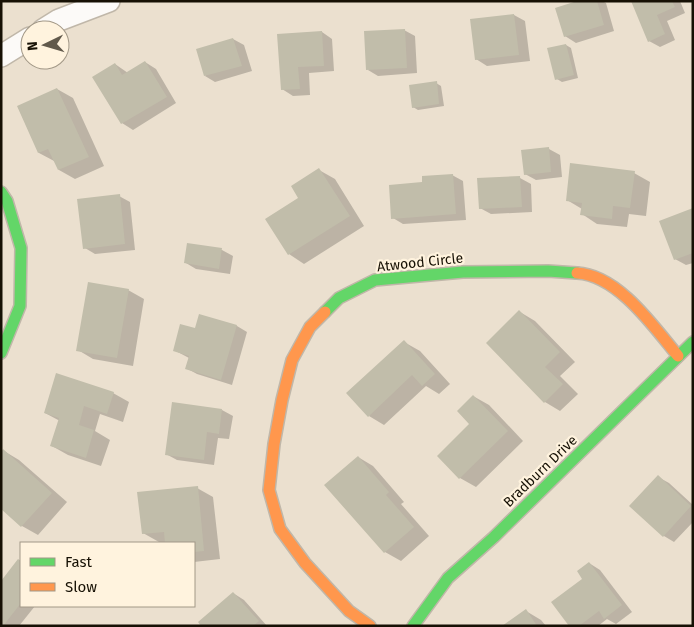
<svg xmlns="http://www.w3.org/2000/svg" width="694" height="627" viewBox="0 0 694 627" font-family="'Fira Sans',sans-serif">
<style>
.shadow{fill:#0003}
.building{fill:#c1bdaa}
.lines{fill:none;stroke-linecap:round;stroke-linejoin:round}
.street-casing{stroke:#c0b7a9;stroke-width:24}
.fast-casing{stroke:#c0b7a9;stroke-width:14}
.slow-casing{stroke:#c0b7a9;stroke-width:14}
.street{stroke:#fcfaf8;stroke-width:21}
.fast{stroke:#63d668;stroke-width:11}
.slow{stroke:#ff974d;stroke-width:11}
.labels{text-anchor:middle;stroke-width:4.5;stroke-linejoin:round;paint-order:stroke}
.street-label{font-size:14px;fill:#161004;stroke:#fff3de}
</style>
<rect width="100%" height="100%" fill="#ebe0cf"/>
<path class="shadow" d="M581 1H602L606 3 614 31 576 43 565 36Z
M633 1H680L685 13 667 21 675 40 660 47 649 41Z
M514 15 525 21 530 61 487 66 476 59 471 20Z
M404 30 415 36 417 73 378 76 368 70Z
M322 32 332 39 334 71 309 73 310 95 293 96 282 89Z
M233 39 244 45 252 71 215 82 205 76Z
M566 45 571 48 578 78 562 82 557 79Z
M145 62 156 69 176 103 133 130 122 123 115 64 128 73Z
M436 83 441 86 444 106 418 110 413 107Z
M57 89 73 98 104 166 75 179 59 170 56 162 39 153 18 107Z
M549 149 560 155 562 177 536 180 525 174Z
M319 170 335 179 364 226 304 264 289 254 300 198Z
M634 173 650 182 646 216 629 214 627 227 597 224 582 214V209L567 200Z
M452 175 463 181 466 220 403 224 393 218 424 184Z
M520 178 531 184 532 212 491 214 480 208Z
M119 196 130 202 135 250 95 254 85 248Z
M693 209V263L686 265 675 259Z
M188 244 222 250 233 256 230 274 196 269 186 263Z
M128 290 144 299 133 366 93 359 78 350Z
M520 312 535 321 575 362 560 376 578 394 560 411 545 402Z
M200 316 237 326 247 332 232 385 197 374 186 368 189 358 174 350 196 330Z
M404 342 420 351 450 384 439 394 426 386 384 425 369 416Z
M113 393 129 402 123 422 100 414 95 431 110 440 101 466 68 455 52 446 60 421 45 413Z
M473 396 489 405 523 441 476 487 460 478 438 456 471 424Z
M222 410 233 416 229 439 218 438 214 465 177 460 166 454Z
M4 451 19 460 67 502 38 535 22 526Z
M358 457 373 466 404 502 401 504 429 536 401 561 385 552 326 486Z
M658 477 669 483 693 505V522L674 542 664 536Z
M197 488 213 497 220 559 194 562V543L159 542 143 533Z
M19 560 21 562V606H35L19 626H5L1 623Z
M589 563 600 570 632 612 616 624 607 619 598 626H570Z
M233 593 244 600 267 626H203Z
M526 611 541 620 546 626H504Z"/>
<path class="building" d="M577 1H597L604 25 564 37 555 8Z
M631 1H672L675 7 657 15 665 34 648 42Z
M514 14 519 55 475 60 470 19Z
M405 29 407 68 366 70 364 31Z
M322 31 324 66 298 67 300 89 281 90 277 34Z
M233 38 242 66 204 76 196 49Z
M566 44 574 75 555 80 547 48Z
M145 61 167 97 121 124 92 77 115 63 122 75Z
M437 81 439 104 412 108 409 85Z
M57 88 89 157 58 170 48 149 38 153 17 106Z
M549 147 551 172 524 175 521 150Z
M570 163 635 171 630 208 613 206 612 219 580 215 582 203 566 201Z
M319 168 350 216 288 255 265 219 298 198 291 186Z
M453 174 456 214 391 219 389 185 422 182V176Z
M520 176 522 207 479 209 477 178Z
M120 194 125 244 83 249 77 199Z
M693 208V253L674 260 659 221Z
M187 243 222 248 219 269 184 263Z
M88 282 129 289 117 358 76 351Z
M519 310 560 352 545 367 563 384 544 403 486 343Z
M199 314 237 325 221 380 185 369 189 356 173 351 180 324 195 328Z
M404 340 435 374 422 386 412 375 368 417 346 393Z
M56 373 114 392 107 414 84 406 79 425 94 430 86 458 50 446 59 418 44 413Z
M473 395 508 431 459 479 437 456 469 424 457 411Z
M172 402 222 409 219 434 207 432 204 460 165 455Z
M3 449 52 493 21 527 1 509V452Z
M358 456 389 492 386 495 414 527 384 553 324 485Z
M658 475 691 506 663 537 629 506Z
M198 486 204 551 194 552V543H165L164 532 142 534 137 492Z
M18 559 21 561V603L3 626 1 625V581Z
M589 562 622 605 604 619 599 611 579 626H569L551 602 582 579 577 571Z
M233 592 259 621 253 626H201L198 622Z
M526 609 537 626H502Z"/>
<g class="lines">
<g class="street-casing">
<path id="street" d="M43 30 59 20 109 1
M1 56 30 38"/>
</g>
<g class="fast-casing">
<path id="fast" d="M1 192 7 201 21 248 20 306 1 353
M325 312 339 298 375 280 463 272 548 271 577 273
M413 626 448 578 494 537 693 342"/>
</g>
<g class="slow-casing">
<path id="slow" d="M577 273C618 275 654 327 678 356
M325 312 310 327 292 360 282 400 274 444 269 490 280 529 305 563 349 611 370 626"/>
</g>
<use href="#street" class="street"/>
<use href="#fast" class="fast"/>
<use href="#slow" class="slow"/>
</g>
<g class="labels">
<g class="street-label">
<text transform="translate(420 262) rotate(-6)" y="5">Atwood Circle</text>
<text transform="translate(540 471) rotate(-44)" y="5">Bradburn Drive</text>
</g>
</g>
<rect width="694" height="627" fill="none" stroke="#161004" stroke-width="5"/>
<rect x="20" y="542" width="175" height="65" fill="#fff3de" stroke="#a29887"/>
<rect x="30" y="558" width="25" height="8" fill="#63d668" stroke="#a29887"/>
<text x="65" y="567" font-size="15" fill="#161004">Fast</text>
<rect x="30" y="583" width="25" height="8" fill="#ff974d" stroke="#a29887"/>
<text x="65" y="592" font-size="15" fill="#161004">Slow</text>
<g transform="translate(45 45) rotate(265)"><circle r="24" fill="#fff3de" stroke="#a29887"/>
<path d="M0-4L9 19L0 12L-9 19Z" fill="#61594b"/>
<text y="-8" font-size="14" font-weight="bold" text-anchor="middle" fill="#161004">N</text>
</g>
</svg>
